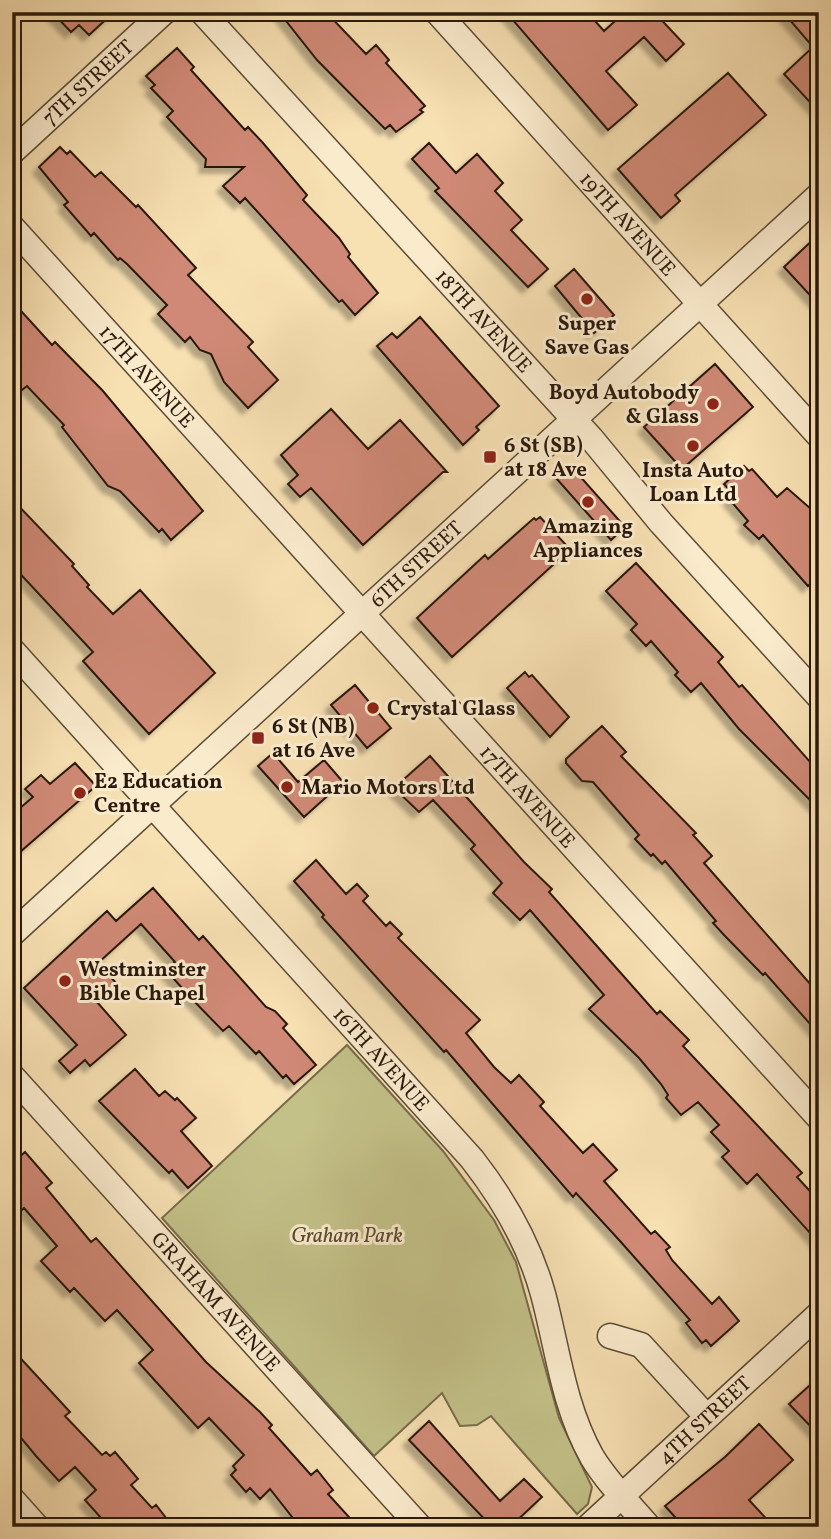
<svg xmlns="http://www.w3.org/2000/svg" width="831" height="1539" viewBox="0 0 831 1539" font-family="Vollkorn,serif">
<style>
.green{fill:#c3c088;stroke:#766c4a;stroke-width:2}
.building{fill:#cf8976;stroke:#2a190c;stroke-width:2;filter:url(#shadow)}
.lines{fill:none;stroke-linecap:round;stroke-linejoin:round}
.minor-casing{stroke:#5d4b36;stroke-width:27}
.minor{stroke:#faebcd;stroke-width:24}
.poi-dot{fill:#8f2418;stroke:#faebcd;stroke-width:2.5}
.labels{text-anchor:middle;stroke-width:6;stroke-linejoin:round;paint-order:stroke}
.street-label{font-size:21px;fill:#2a190c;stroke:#faebcd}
.poi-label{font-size:21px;font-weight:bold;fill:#2a190c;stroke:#faebcd;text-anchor:start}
.park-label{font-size:21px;font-style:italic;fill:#584b31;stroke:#faebcd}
</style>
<defs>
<filter id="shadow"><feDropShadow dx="-6" dy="6" stdDeviation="2" flood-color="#0004"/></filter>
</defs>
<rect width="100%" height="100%" fill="#f7e0b2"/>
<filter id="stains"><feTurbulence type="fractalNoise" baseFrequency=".00286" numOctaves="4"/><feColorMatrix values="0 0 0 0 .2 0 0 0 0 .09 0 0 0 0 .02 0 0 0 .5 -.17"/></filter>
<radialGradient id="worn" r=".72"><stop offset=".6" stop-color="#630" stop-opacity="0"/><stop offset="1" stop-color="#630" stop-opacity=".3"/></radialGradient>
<path class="green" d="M347 1045 443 1151 494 1220 516 1262 559 1418 592 1487 588 1504 577 1514 491 1416 477 1425 460 1426 442 1393 374 1456 162 1218Z"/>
<path class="building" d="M52 12H114L89 35 79 25 71 32Z
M279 12H326L366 54 376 45 389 60 386 63 425 106 420 110 423 112 396 132 390 125 385 129 317 60Z
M506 12H587L604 31 625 12H654L684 44 666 61 644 37 606 71 637 105 608 130Z
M783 12H819V112L784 74 813 47Z
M177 48 194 67 191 70 245 130 248 127 263 143 307 195 303 200 339 238 350 254 348 257 378 293 355 315 342 300 339 302 245 198 240 203 223 186 244 167H205L206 159 167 117 173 111 151 88 155 85 146 76Z
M728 73 766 115 675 195 680 201 661 218 618 169Z
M429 143 456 173 477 154 503 183 495 191 522 220 511 230 548 269 528 287 435 191 439 188 412 159Z
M60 147 67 154 70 151 95 177 101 172 136 207 138 205 196 268 188 275 253 342 248 347 278 380 248 408 224 382 211 354 200 350 190 337 185 342 158 314 167 305 127 264 120 258 118 260 94 233 91 236 64 205 68 202 39 167Z
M819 234V305L784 267Z
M574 269 614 315 594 333 555 286Z
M12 301 52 345 55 342 103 391 203 511 171 540 162 529 159 532 120 491 108 486 62 427 64 425 27 386 22 390 12 379Z
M420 317 499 406 476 427 479 430 463 445 377 346 392 333 397 338Z
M715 364 753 407 682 469 644 427Z
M331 409 368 449 400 420 447 472H443L363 545 311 488 300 497 288 484 298 475 281 455Z
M570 465 625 527 611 540 556 478Z
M744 466 749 471 752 469 777 497 787 488 819 516V577L808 586 763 535 759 539 744 525 748 521 729 499 734 495 724 484Z
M12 499 74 564 72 566 89 585 87 587 113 614 140 590 215 673 149 734 83 661 93 652 12 565Z
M540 517 568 547 564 550 566 553 452 657 417 618 485 555 488 559 534 518 536 520Z
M636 563 723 657 718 662 739 687 742 685 819 772V809L739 729 701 683 691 692 675 675 678 672 651 641 646 646 631 630 637 624 606 591Z
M525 672 529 677 532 675 569 717 550 737 507 688Z
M355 685 391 728 367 748 331 705Z
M602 726 626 752 621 756 696 833 693 835 712 856 704 863 819 994V1034L765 973 763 975 724 935 713 923 716 921 665 861 662 864 653 854 651 856 635 839 639 835 593 782 582 781 566 763V759Z
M273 753 298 782 324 760 343 782 304 817 258 766Z
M430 756 524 862 552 889 549 892 619 971 657 1014 660 1011 689 1040 683 1046 802 1173 797 1177 819 1201V1243L757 1174 747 1184 722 1157 729 1151 711 1132 719 1125 698 1102 681 1115 666 1098 668 1095 661 1084 639 1058 589 1009 604 995 530 910 520 920 493 893 502 883 471 849 475 845 433 800 419 812 394 788Z
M75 763 96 786 12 859V815L33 797 25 789 41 775 50 784Z
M316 860 346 894 357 884 368 896 363 901 386 926 390 922 402 934 398 938 480 1020 466 1033 494 1067 511 1083 519 1075 544 1102 540 1106 583 1153 593 1144 617 1170 604 1181 651 1234 655 1231 670 1247 666 1250 672 1260 712 1304 719 1297 739 1321 711 1346 706 1340 702 1343 686 1323 690 1320 620 1241 576 1193 573 1197 446 1050 444 1052 322 917 324 915 294 881Z
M153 888 199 940 203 936 266 1007 275 1011 287 1024 283 1028 316 1065 294 1084 286 1075 283 1078 259 1051 256 1054 229 1026 223 1031 190 997 166 970 175 962 141 924 98 963 117 984 97 1002 126 1035 90 1066 85 1060 70 1073 59 1061 77 1045 24 988 107 911 116 921Z
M135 1069 159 1096 165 1091 175 1100 177 1098 196 1118 181 1131 212 1166 188 1188 172 1170 169 1173 99 1101Z
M25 1152 52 1183 46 1188 91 1242 96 1238 206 1362 260 1412 272 1425 269 1428 311 1475 317 1470 333 1490 328 1494 358 1527H300L270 1489 260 1499 250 1488 246 1492 231 1475 236 1470 233 1466 244 1455 209 1418 198 1428 139 1363 153 1350 117 1310 105 1321 74 1288 70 1292 41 1261 57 1246 24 1208 12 1219V1164Z
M12 1349 70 1412 65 1416 102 1455 106 1452 110 1456 115 1452 138 1479 131 1485 152 1508 156 1505 173 1527H109L85 1500 96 1490 75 1467 59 1481 36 1456 12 1427Z
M819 1377V1435L789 1404Z
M429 1421 500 1501 524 1479 542 1497 510 1527H492L409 1440Z
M759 1424 793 1460 749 1500 774 1527H684L665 1506 725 1457Z"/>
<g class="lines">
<g class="minor-casing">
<g id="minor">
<path id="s1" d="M202 12 591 438 661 523 819 697"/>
<path id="s2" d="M437 12 819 436"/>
<path id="s3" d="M12 152 164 12"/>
<path id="s4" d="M12 227 819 1118"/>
<path id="s5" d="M12 650 472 1159C504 1200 529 1243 543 1294 558 1350 563 1405 592 1457 607 1482 630 1505 649 1527"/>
<path id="s6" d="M12 934 819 195"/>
<path id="s7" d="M12 1076 420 1527"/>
<path d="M610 1336 641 1345 706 1416"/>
<path d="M12 1499 37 1527"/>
<path id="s8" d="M588 1527 819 1314"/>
</g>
</g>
<use href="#minor" class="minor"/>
</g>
<g class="poi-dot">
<circle cx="587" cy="299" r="7"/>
<circle cx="713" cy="404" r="7"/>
<circle cx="693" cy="446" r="7"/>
<rect x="483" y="450" width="14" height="14" rx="3.5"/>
<circle cx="588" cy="502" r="7"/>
<circle cx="373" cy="708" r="7"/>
<rect x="251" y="731" width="14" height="14" rx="3.5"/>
<circle cx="287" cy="787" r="7"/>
<circle cx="80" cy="793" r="7"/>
<circle cx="65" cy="981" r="7"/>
</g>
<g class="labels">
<g class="street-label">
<text dy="7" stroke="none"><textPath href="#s3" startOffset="103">7TH STREET</textPath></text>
<text dy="7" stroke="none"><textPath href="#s2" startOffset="285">19TH AVENUE</textPath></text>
<text dy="7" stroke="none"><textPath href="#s1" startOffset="418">18TH AVENUE</textPath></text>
<text dy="7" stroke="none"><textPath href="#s4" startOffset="201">17TH AVENUE</textPath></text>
<text dy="7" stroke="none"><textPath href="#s6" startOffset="548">6TH STREET</textPath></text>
<text dy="7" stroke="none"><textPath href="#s4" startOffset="768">17TH AVENUE</textPath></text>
<text dy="7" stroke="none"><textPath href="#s5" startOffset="551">16TH AVENUE</textPath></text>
<text dy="7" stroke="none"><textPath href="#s7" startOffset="304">GRAHAM AVENUE</textPath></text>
<text dy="7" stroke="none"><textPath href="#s8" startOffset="158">4TH STREET</textPath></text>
</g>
<g class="poi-label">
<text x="587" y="330" text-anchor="middle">Super<tspan x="587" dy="24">Save Gas</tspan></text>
<text x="699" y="399" text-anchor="end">Boyd Autobody<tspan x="699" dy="24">&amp; Glass</tspan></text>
<text x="504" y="452">6 St (SB)<tspan x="504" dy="24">at 18 Ave</tspan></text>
<text x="693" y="477" text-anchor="middle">Insta Auto<tspan x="693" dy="24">Loan Ltd</tspan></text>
<text x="588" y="533" text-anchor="middle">Amazing<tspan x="588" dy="24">Appliances</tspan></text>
<text x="387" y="715">Crystal Glass</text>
<text x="272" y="733">6 St (NB)<tspan x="272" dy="24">at 16 Ave</tspan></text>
<text x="94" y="788">E2 Education<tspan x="94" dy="24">Centre</tspan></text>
<text x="301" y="794">Mario Motors Ltd</text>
<text x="79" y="976">Westminster<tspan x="79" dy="24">Bible Chapel</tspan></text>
</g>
<g class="park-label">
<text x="347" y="1242">Graham Park</text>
</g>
</g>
<rect width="831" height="1539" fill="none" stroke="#f7e0b2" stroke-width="42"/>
<rect x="14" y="14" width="803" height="1511" fill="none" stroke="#2a190c" stroke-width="3.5"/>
<rect x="21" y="21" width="789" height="1497" fill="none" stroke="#2a190c" stroke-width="2"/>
<rect width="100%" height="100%" filter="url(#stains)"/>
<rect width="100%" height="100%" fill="url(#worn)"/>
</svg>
